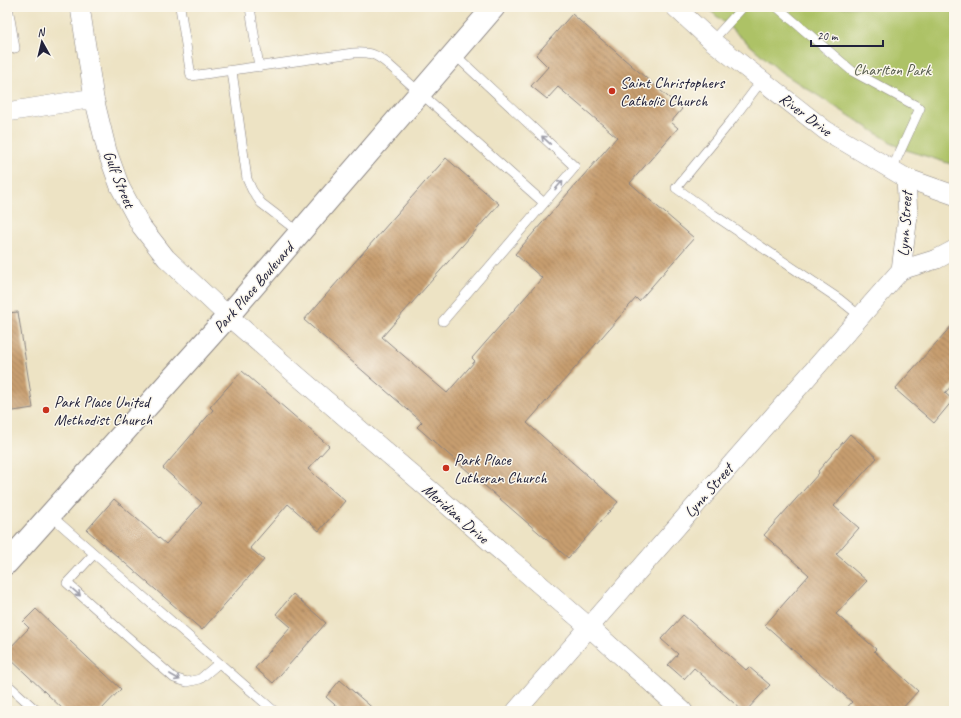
<svg xmlns="http://www.w3.org/2000/svg" width="961" height="718" viewBox="0 0 961 718" font-family="Caveat,sans-serif">
<style>
.park{fill:#adc266;stroke:#687250}
.building{fill:url(#building-back-hatch)}
.lines{fill:none;stroke-linecap:round;stroke-linejoin:round}
.service-casing{stroke:#888280;stroke-width:10}
.minor-casing{stroke:#888280;stroke-width:20}
.tertiary-casing{stroke:#888280;stroke-width:24}
.service{stroke:#fff;stroke-width:9}
.minor{stroke:#fff;stroke-width:19}
.tertiary{stroke:#fff;stroke-width:22}
.oneway{stroke:#9c9ca7}
.poi-dot{fill:#c8321e;stroke:#fbf7ec;stroke-width:1.5}
.labels{text-anchor:middle;stroke-width:3;stroke-linejoin:round;paint-order:stroke}
.park-label{font-size:16px;fill:#535a4a;stroke:#fbf7ec}
.poi-label{font-size:16px;fill:#22223b;stroke:#fbf7ec;text-anchor:start}
.street-label{font-size:16px;fill:#22223b;stroke:#fbf7ec}
</style>
<defs>
<pattern id="building-back-hatch" width="6" height="6" patternUnits="userSpaceOnUse"><rect width="6" height="6" fill="#c79e6f"/><path d="M-1 5l2 2M0 0l6 6M5-1l2 2" fill="none" stroke="#a1805c"/></pattern>
</defs>
<rect width="100%" height="100%" fill="#fbf7ec"/>
<filter id="ink" filterUnits="userSpaceOnUse"><feTurbulence type="fractalNoise" baseFrequency=".025" numOctaves="2"/><feDisplacementMap in="SourceGraphic" scale="8" xChannelSelector="R" yChannelSelector="G"/><feConvolveMatrix kernelMatrix="1 2 1 2 8 2 1 2 1" color-interpolation-filters="sRGB"/></filter>
<filter id="wash" filterUnits="userSpaceOnUse"><feTurbulence type="fractalNoise" baseFrequency=".012" numOctaves="4" result="noise"/><feDisplacementMap in="SourceGraphic" scale="16" xChannelSelector="R" yChannelSelector="G"/><feGaussianBlur stdDeviation="0.9" result="paint"/><feColorMatrix in="noise" values="0 0 0 0 0 0 0 0 0 0 0 0 0 0 0 0 0 1.4 0 .05"/><feComposite in="paint" operator="in"/></filter>
<g filter="url(#wash)">
<rect width="100%" height="100%" fill="#ede3c4"/>
<path class="park" d="M706 7H954V165L900 148 781 72Z"/>
<g id="blocks">
<path class="building" d="M572 14 682 109 671 122 678 128 630 183 694 238 639 301 636 298 527 423 618 502 568 558 417 427 422 422 304 320 446 158 499 204 382 337 447 393 475 361 472 358 542 278 515 254 617 137 558 87 547 99 531 86 548 67 536 55Z
M18 312 33 408 7 412V313Z
M954 323V383L945 393 953 400 934 423 895 389Z
M242 371 329 446 308 469 345 501 319 531 288 504 250 548 264 560 202 630 87 530 114 499 166 544 202 503 163 468 213 410 210 407Z
M850 434 877 458 834 506 859 528 836 554 867 581 836 614 876 649 874 651 918 691 900 711H844L852 702 765 625 809 575 764 535 819 473 818 471Z
M293 594 326 623 273 683 255 668 291 627 276 614Z
M36 609 121 689 100 711H65L7 656V651L29 628 23 622Z
M683 615 746 670 749 667 770 685 746 711H743L694 668 684 679 668 665 678 654 661 639Z
M340 680 376 711H342L326 697Z"/>
</g>
</g>
<g filter="url(#ink)">
<use href="#blocks" fill-opacity="0" stroke="#888280" stroke-width="1"/>
<g class="lines">
<g class="service-casing">
<path id="service" d="M180 7 191 76 353 53C371 52 376 54 389 65L544 203
M250 7 259 67
M777 7 852 71 920 108 892 169
M712 41 743 7
M7 50 15 48 8 7
M232 71 247 179 252 190 261 203 300 233
M762 80 732 120 676 188 714 215 839 299 860 316
M443 321 575 167 454 54
M50 515 274 711
M94 554 67 583 174 678 187 682 200 679 219 663
M7 684 37 711"/>
</g>
<g class="minor-casing">
<path id="minor" d="M80 7 94 98 107 151 120 187 141 226 166 258 228 316 589 627 683 711
M675 7 712 41 825 130 906 178 954 195
M7 112 94 98
M901 270 937 259 954 250
M516 711 901 270 908 216 906 178"/>
</g>
<g class="tertiary-casing">
<path id="tertiary" d="M7 563 228 316 494 7"/>
</g>
<use href="#service" class="service"/>
<use href="#minor" class="minor"/>
<use href="#tertiary" class="tertiary"/>
</g>
<defs><path id="oneway-shaft" d="M-6 0H5M1.5-3L5.5 0L1.5 3" fill="none" stroke-width="1.6" stroke-linecap="round" stroke-linejoin="round"/></defs>
<g class="oneway">
<use href="#oneway-shaft" transform="translate(546 140) rotate(-137)"/>
<use href="#oneway-shaft" transform="translate(559 185) rotate(-49)"/>
<use href="#oneway-shaft" transform="translate(76 592) rotate(41)"/>
<use href="#oneway-shaft" transform="translate(175 677) rotate(30)"/>
</g>
</g>
<g class="poi-dot">
<circle cx="612" cy="91" r="4"/>
<circle cx="46" cy="410" r="4"/>
<circle cx="446" cy="468" r="4"/>
</g>
<g class="labels">
<g class="park-label">
<text x="892" y="75">Charlton Park</text>
</g>
<g class="poi-label">
<text x="620" y="88">Saint Christophers<tspan x="620" dy="18">Catholic Church</tspan></text>
<text x="54" y="407">Park Place United<tspan x="54" dy="18">Methodist Church</tspan></text>
<text x="454" y="465">Park Place<tspan x="454" dy="18">Lutheran Church</tspan></text>
</g>
<g class="street-label">
<text transform="translate(806 114) rotate(37)" y="6">River Drive</text>
<text transform="translate(120 179) rotate(68)" y="6">Gulf Street</text>
<text transform="translate(904 224) rotate(-87)" y="6">Lynn Street</text>
<text transform="translate(253 287) rotate(-49)" y="6">Park Place Boulevard</text>
<text transform="translate(708 490) rotate(-49)" y="6">Lynn Street</text>
<text transform="translate(456 513) rotate(41)" y="6">Meridian Drive</text>
</g>
</g>
<rect width="961" height="718" fill="none" stroke="#fbf7ec" stroke-width="24"/>
<g transform="translate(42 42) rotate(352)" stroke="#fbf7ec" stroke-width="3" paint-order="stroke">
<path d="M0-3L7 15L0 10L-7 15Z" fill="#22223b"/>
<text y="-6" font-size="11" font-weight="bold" text-anchor="middle" fill="#22223b">N</text>
</g>
<path d="M811 40v6h72v-6" fill="none" stroke="#22223b" stroke-width="2"/>
<text x="817" y="40" font-size="12" fill="#22223b" stroke="#fbf7ec" stroke-width="3" paint-order="stroke">20 m</text>
</svg>
